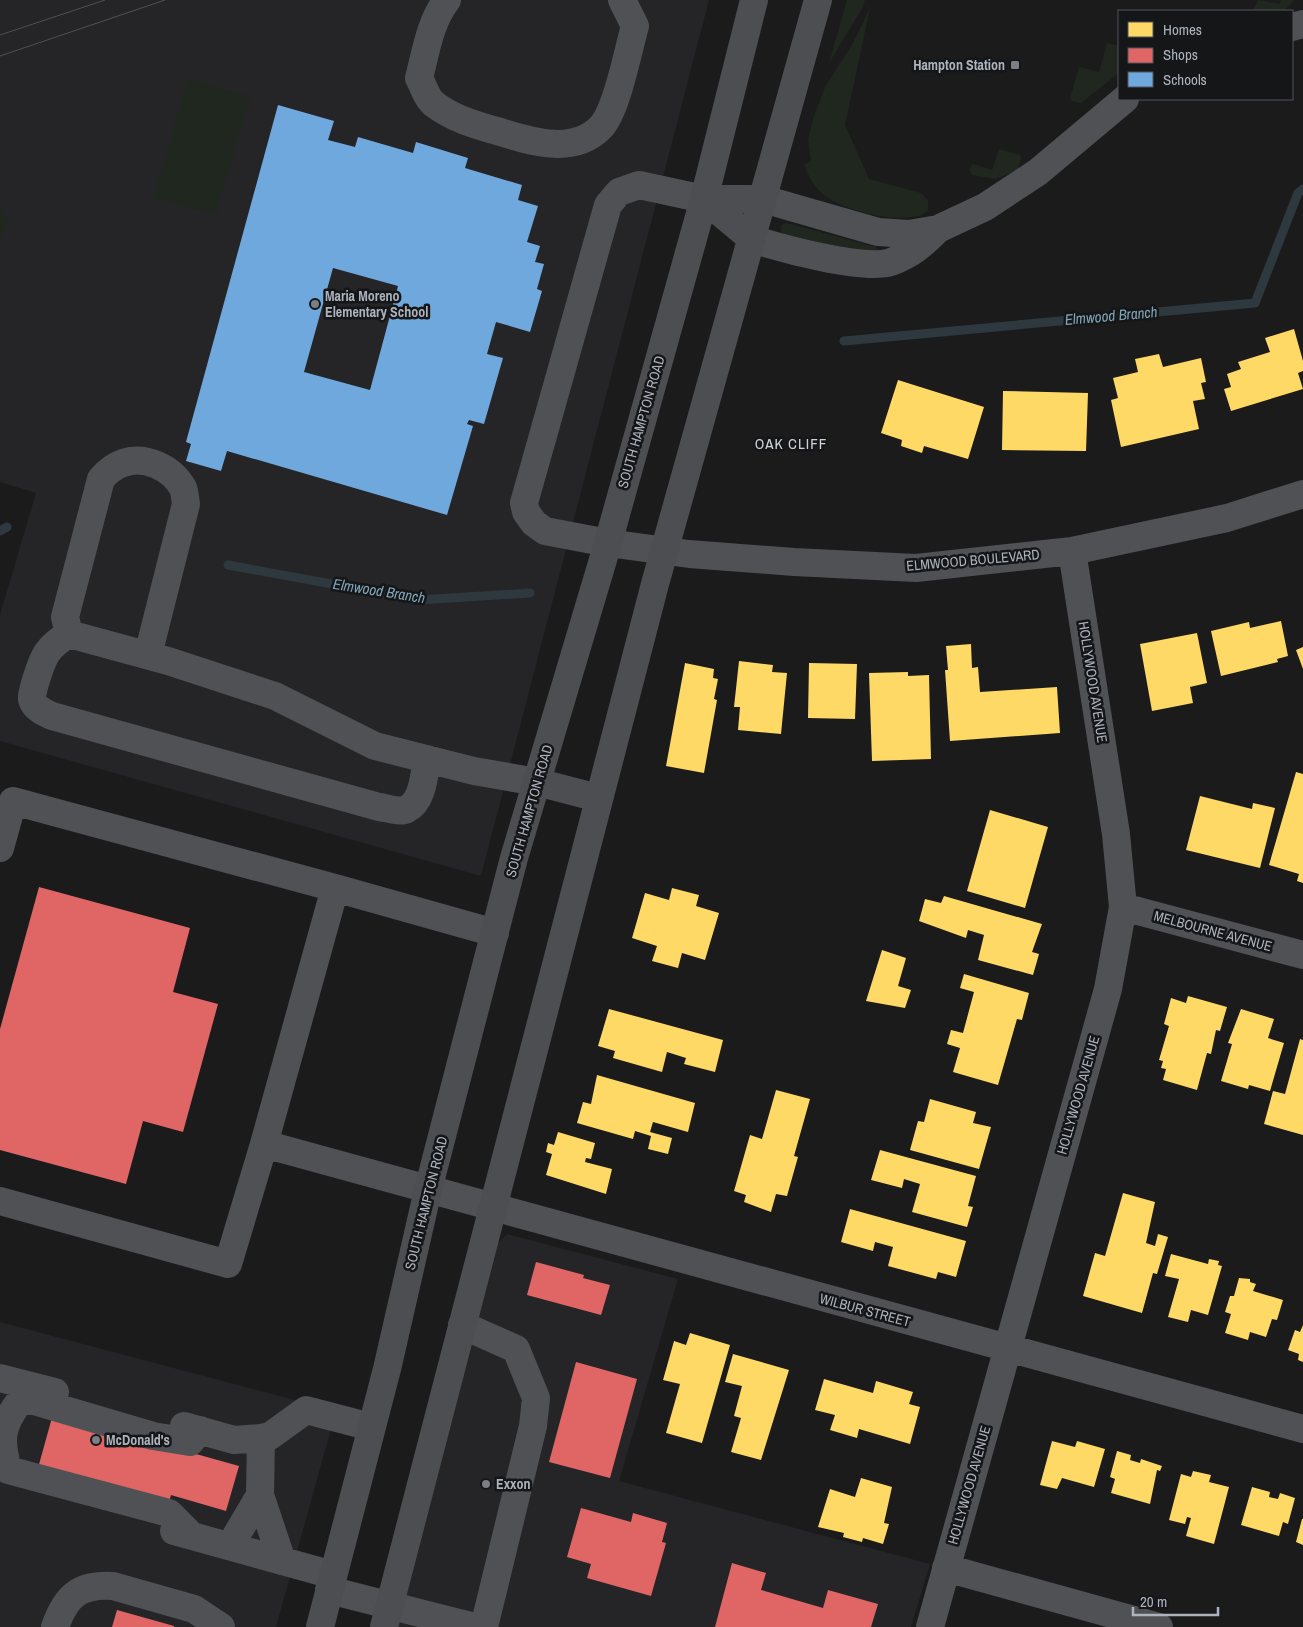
<svg xmlns="http://www.w3.org/2000/svg" width="1303" height="1627" viewBox="0 0 1303 1627" font-family="'Archivo Narrow',sans-serif">
<style>
.built{fill:#252528}
.green{fill:#1f271f}
.homes{fill:#ffd966}
.shops{fill:#e06666}
.schools{fill:#6fa8dc;fill-rule:evenodd}
.lines{fill:none;stroke-linecap:round;stroke-linejoin:round}
.stream{stroke:#2d393f;stroke-width:9}
.minor{stroke:#4f5155;stroke-width:28}
.major{stroke:#4d4e51;stroke-width:28}
.tram{stroke:#505154;stroke-width:1}
.poi-dot{fill:#7a7e85;stroke:#151618;stroke-width:2}
.labels{text-anchor:middle;stroke-width:5;stroke-linejoin:round;paint-order:stroke}
.poi-label{font-size:14px;font-weight:bold;fill:#adb3bd;stroke:#151618;text-anchor:start}
.street-label{font-size:14px;fill:#adb3bd;stroke:#151618}
.water-label{font-size:15px;font-style:italic;fill:#82a5b9;stroke:#151618}
.neighbourhood-label{font-size:15px;letter-spacing:1px;fill:#ced2d9;stroke:#151618}
</style>
<rect width="100%" height="100%" fill="#1b1b1c"/>
<path class="built" d="M0 0H709L481 876 0 741V615L36 493 0 482Z
M507 1234 678 1279 619 1481 930 1564 911 1627H394L495 1246Z
M0 1322 336 1411 276 1627H0Z"/>
<path class="green" d="M847 0H865L863 7 829 63Z
M1258 0 1280 4 1281 0H1294L1284 11H1253Z
M870 8 845 125 869 179 921 193 928 200V210C925 212 922 216 918 216 893 222 850 212 828 198 816 190 809 178 804 165L811 161 808 139 814 116 826 85 853 43Z
M1107 43 1119 46V73L1081 103 1072 101 1070 98 1079 67 1099 72Z
M188 79 250 97 216 215 154 197Z
M999 149 1020 155 1021 158 1017 171 995 179 972 175 969 170 973 164 992 170Z
M0 205 8 221 0 239Z
M787 223 876 247 878 251 859 253 784 234 781 231V227L783 224Z"/>
<path class="homes" d="M1294 329 1303 361V371L1298 373 1303 389 1231 411 1224 389 1231 387 1227 374 1241 369 1238 362 1270 352 1265 338Z
M1159 354 1163 367 1201 358 1206 382 1201 383 1205 399 1193 401 1199 429 1121 447 1111 400 1118 398 1113 378 1138 372 1135 359Z
M898 380 984 407 968 459 924 446 922 453 901 446 902 440 881 433Z
M1003 391 1088 393 1086 451 1002 450Z
M1281 621 1288 656 1277 659 1278 662 1221 676 1211 631 1249 622 1250 628Z
M1197 633 1207 683 1190 687 1193 703 1152 711 1140 644Z
M971 644 972 668 978 667 980 692 1057 687 1060 733 950 741 945 670H948L946 646Z
M1303 647V669L1296 650Z
M739 661 773 665 772 672 787 673 781 734 738 730 740 707H734Z
M685 663 714 669 713 678 718 679 714 699 717 700 704 773 666 766Z
M809 663 857 664 855 719 808 718Z
M908 672V676L929 675 931 759 872 761 869 673Z
M1296 772 1303 774V883L1297 881 1299 874 1269 865Z
M1200 796 1252 809 1253 803 1275 808 1260 868 1186 850Z
M990 810 1048 827 1025 908 967 891Z
M672 888 699 895 696 906 719 913 705 960 682 953 678 968 652 961 657 946 632 938 645 893 669 900Z
M944 896 1042 924 1032 952 1039 954 1033 975 978 960 984 935 968 930 966 938 919 921 925 899 941 903Z
M882 950 906 958 898 986 911 990 905 1008 866 1001Z
M964 974 1029 993 1022 1020 1017 1019 998 1085 953 1072 960 1048 947 1044 951 1030 963 1033 974 992 960 988Z
M1188 996 1227 1007 1220 1031 1216 1030 1211 1054 1207 1053 1197 1090 1163 1080 1166 1069 1161 1068 1163 1061 1159 1060 1169 1026 1164 1024 1171 998 1186 1003Z
M609 1009 723 1040 715 1072 684 1064 686 1058 667 1052 662 1072 613 1058 615 1051 598 1046Z
M1241 1009 1274 1019 1268 1038 1284 1043 1270 1091 1249 1085 1248 1089 1221 1081 1232 1044 1228 1043Z
M1300 1039 1303 1040V1135L1264 1124 1273 1091 1285 1094Z
M597 1075 695 1103 688 1132 653 1122 650 1132 672 1138 668 1154 648 1149 651 1136 635 1131 633 1139 577 1123 583 1102 591 1104Z
M776 1090 810 1099 794 1156 798 1157 787 1196 776 1194 771 1212 744 1202 746 1195 734 1191 750 1135 762 1139Z
M930 1099 976 1112 973 1123 991 1127 979 1169 910 1150 918 1121 924 1122Z
M558 1132 595 1143 591 1159 586 1158 585 1162 612 1169 606 1194 546 1175 552 1154 546 1152 548 1143 554 1145Z
M880 1150 976 1176 968 1206 973 1207 967 1227 912 1212 920 1184 904 1179 902 1188 871 1180Z
M1123 1193 1155 1202 1146 1243 1155 1246 1158 1234 1168 1237 1157 1274 1153 1273 1142 1313 1083 1296 1095 1253 1105 1256Z
M850 1209 966 1241 956 1277 938 1272 936 1279 888 1266 893 1247 875 1242 873 1251 841 1242Z
M1171 1254 1208 1264 1209 1259 1219 1261 1218 1265 1222 1266 1208 1315 1191 1310 1188 1322 1168 1317 1179 1279 1165 1276Z
M1239 1278 1250 1279V1282L1256 1284 1253 1291 1283 1300 1277 1320 1272 1319 1266 1337 1250 1332 1248 1340 1225 1333 1231 1314 1225 1312 1230 1296H1234Z
M1303 1325V1362L1298 1360 1299 1354 1288 1350 1295 1330 1300 1332Z
M690 1333 730 1345 702 1443 666 1433 680 1384 663 1380 674 1341 686 1345Z
M733 1354 789 1370 761 1460 731 1452 741 1418 734 1416 742 1386 725 1382Z
M824 1379 873 1393 876 1381 913 1392 909 1404 920 1407 910 1444 859 1429 857 1438 830 1430 835 1415 815 1410Z
M1052 1441 1075 1447 1077 1441 1105 1449 1094 1487 1062 1478 1057 1489 1040 1485Z
M1117 1451 1131 1455 1130 1460 1140 1463 1141 1459 1162 1466 1160 1471 1157 1470 1150 1504 1111 1493 1115 1479 1110 1477Z
M1193 1471 1211 1475 1209 1482 1229 1487 1214 1544 1186 1536 1191 1518 1187 1517 1185 1524 1169 1520 1181 1474 1191 1477Z
M861 1478 892 1487 884 1523 889 1524 883 1544 863 1538 862 1542 843 1537 844 1533 818 1527 830 1489 855 1497Z
M1252 1487 1270 1492 1269 1497 1278 1499 1280 1493 1295 1498 1288 1524 1283 1522 1279 1536 1241 1525Z
M1302 1519H1303V1545L1296 1542Z"/>
<path class="shops" d="M39 887 190 928 173 992 218 1004 183 1132 143 1121 126 1184 0 1150V1029Z
M536 1262 584 1275 583 1278 610 1285 601 1315 527 1295Z
M576 1362 637 1379 610 1478 549 1462Z
M53 1414 239 1466 226 1511 171 1495 169 1502 38 1468Z
M581 1508 631 1522 633 1513 667 1523 662 1542 666 1543 651 1596 587 1578 591 1564 567 1557Z
M732 1563 766 1573 761 1590 823 1608 828 1590 878 1604 871 1627H715Z
M117 1610 174 1626V1627H112Z"/>
<path class="schools" d="M278 105 334 121 328 140 355 147 358 137 413 153 416 142 468 158 465 168 522 185 518 200 538 206 527 242 540 246 535 262 544 264 537 289 542 291 530 332 496 322 487 354 503 358 484 424 469 420 467 424 473 426 447 515 227 451 221 471 186 461 191 444 186 442ZM333 268 398 286 370 390 304 372Z"/>
<g class="lines">
<path class="stream" d="M844 341 1255 303 1298 193 1303 189
M0 531 7 527
M228 565 419 600 530 593"/>
<path class="minor" d="M447 0C430 22 426 51 419 78 423 85 427 99 434 104 452 118 475 125 497 131 530 141 573 156 601 127 617 110 628 50 635 26L622 0
M1292 27 1303 24
M704 199 639 185 619 192 608 205 524 503 526 512 534 523 545 531 608 543 689 554 794 562 916 568 1072 551 1227 518 1303 494
M763 199 878 232 909 234 938 229 985 207 1038 172 1125 99
M752 239C781 248 863 271 891 262 912 254 922 245 937 230
M69 634 65 617 101 479C107 472 114 466 123 463 145 455 172 468 183 488 185 493 185 499 186 504L148 655
M427 759C424 775 423 801 407 809 400 813 387 808 379 807L52 716C46 713 36 709 33 702 30 697 34 689 35 683 43 658 45 648 69 634L168 661 275 696 375 746 474 771 537 782
M0 848 13 801 335 888
M1123 907 1303 955
M495 933 335 888 264 1144 1303 1429
M0 1201 228 1264 264 1144
M462 1325 516 1349 536 1398 533 1426 484 1627
M0 1378 55 1392
M184 1426 234 1440 261 1438 270 1436 306 1410 371 1427
M260 1495 282 1561
M174 1531 333 1575
M192 1536 169 1513 8 1470C0 1440 0 1428 19 1402L31 1400 153 1436 190 1442 200 1430
M230 1546 260 1495 261 1438
M946 1568 1159 1627
M329 1590 475 1627
M55 1627C66 1596 79 1584 113 1586L194 1609 221 1627
M930 1627 1108 989 1123 907 1116 834 1072 551"/>
<path class="major" d="M704 199 752 239
M704 199H763
M537 782 598 798
M320 1627 387 1369 428 1190 514 858 608 543 704 199 754 0
M384 1627 655 584 818 0"/>
<path class="tram" d="M0 35 105 0
M0 56 165 0"/>
</g>
<g class="poi-dot">
<rect x="1010" y="60" width="10" height="10" rx="2.5"/>
<circle cx="315" cy="304" r="5"/>
<circle cx="96" cy="1440" r="5"/>
<circle cx="486" cy="1484" r="5"/>
</g>
<g class="labels">
<g class="poi-label">
<text x="1005" y="70" text-anchor="end">Hampton Station</text>
<text x="325" y="301">Maria Moreno<tspan x="325" dy="16">Elementary School</tspan></text>
<text x="106" y="1445">McDonald's</text>
<text x="496" y="1489">Exxon</text>
</g>
<g class="street-label">
<text transform="translate(641 422) rotate(-74)" y="5">SOUTH HAMPTON ROAD</text>
<text transform="translate(973 560) rotate(-5)" y="5">ELMWOOD BOULEVARD</text>
<text transform="translate(1093 682) rotate(81)" y="5">HOLLYWOOD AVENUE</text>
<text transform="translate(529 811) rotate(-74)" y="5">SOUTH HAMPTON ROAD</text>
<text transform="translate(1213 931) rotate(15)" y="5">MELBOURNE AVENUE</text>
<text transform="translate(1078 1095) rotate(-74)" y="5">HOLLYWOOD AVENUE</text>
<text transform="translate(426 1203) rotate(-76)" y="5">SOUTH HAMPTON ROAD</text>
<text transform="translate(865 1310) rotate(15)" y="5">WILBUR STREET</text>
<text transform="translate(969 1485) rotate(-74)" y="5">HOLLYWOOD AVENUE</text>
</g>
<g class="water-label">
<text transform="translate(1111 316) rotate(-5)" y="5">Elmwood Branch</text>
<text transform="translate(379 591) rotate(9)" y="5">Elmwood Branch</text>
</g>
<g class="neighbourhood-label">
<text x="791" y="449">OAK CLIFF</text>
</g>
</g>
<rect x="1118" y="10" width="175" height="90" fill="#151618" stroke="#52555a"/>
<rect x="1128" y="22" width="25" height="15" fill="#ffd966" stroke="#52555a"/>
<text x="1163" y="35" font-size="15" fill="#adb3bd">Homes</text>
<rect x="1128" y="48" width="25" height="15" fill="#e06666" stroke="#52555a"/>
<text x="1163" y="60" font-size="15" fill="#adb3bd">Shops</text>
<rect x="1128" y="72" width="25" height="15" fill="#6fa8dc" stroke="#52555a"/>
<text x="1163" y="85" font-size="15" fill="#adb3bd">Schools</text>
<path d="M1133 1607v8h85v-8" fill="none" stroke="#adb3bd" stroke-width="2.5"/>
<text x="1140" y="1607" font-size="15" fill="#adb3bd" stroke="#151618" stroke-width="4" paint-order="stroke">20 m</text>
</svg>
